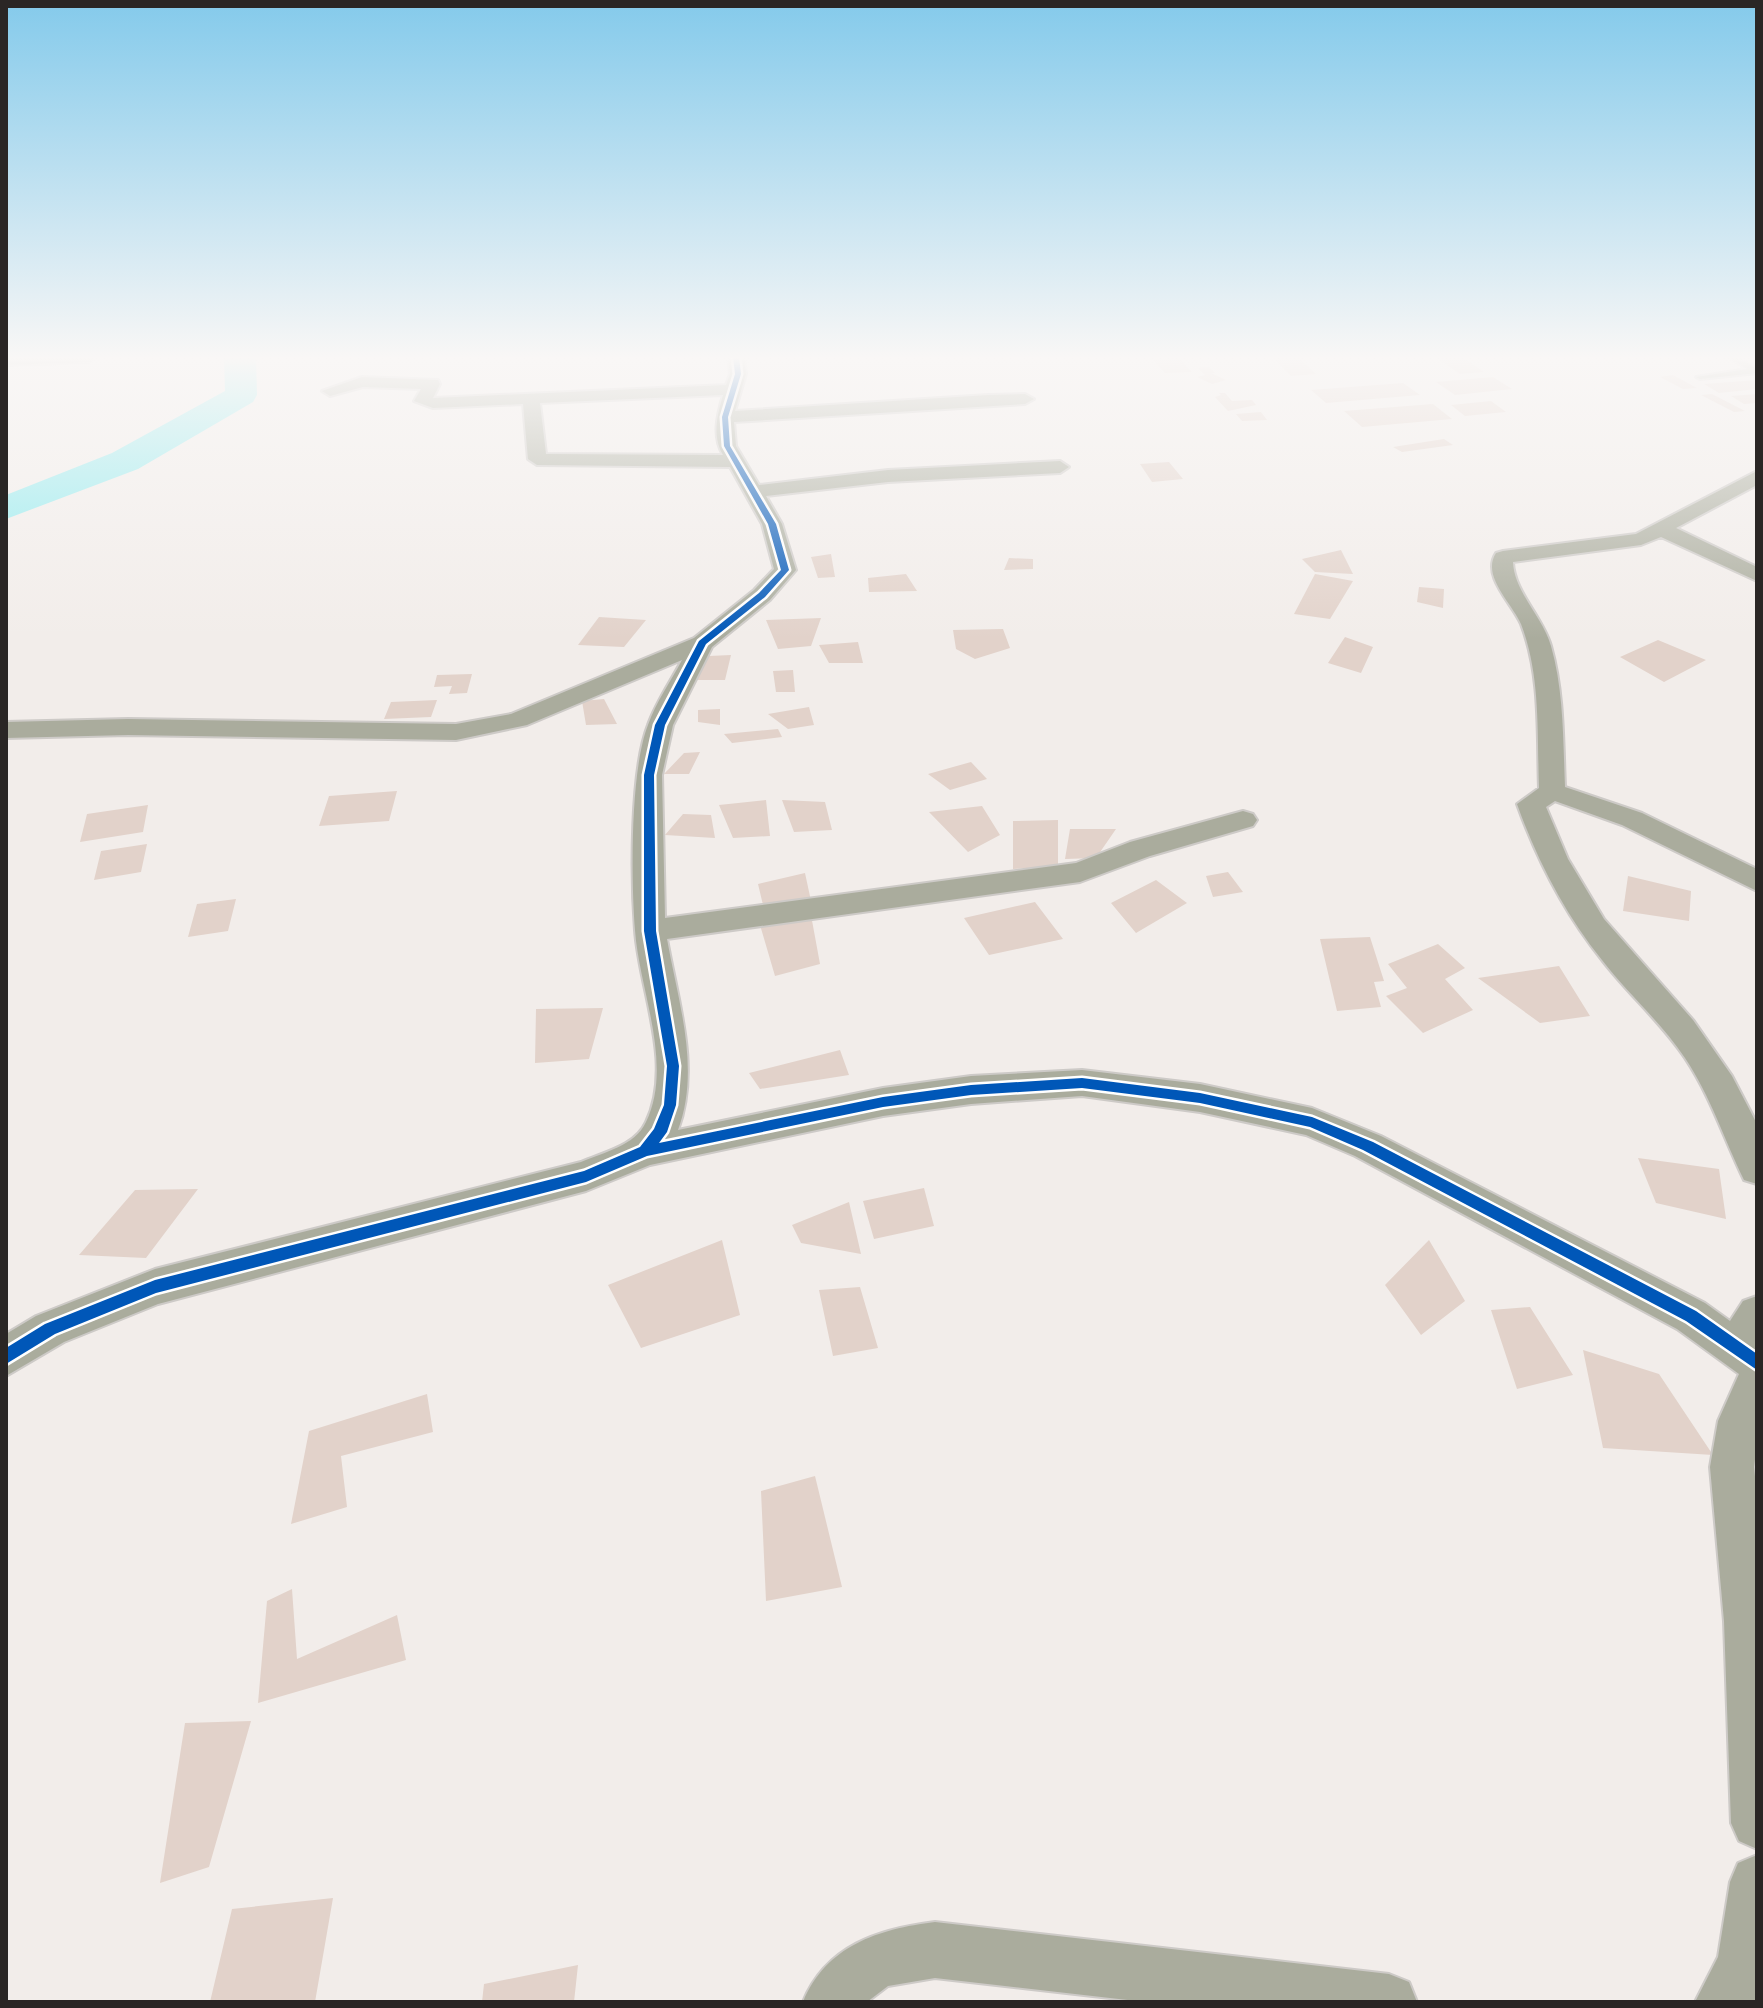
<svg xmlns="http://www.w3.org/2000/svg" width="1763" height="2008" viewBox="0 0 1763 2008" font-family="'Libre Baskerville',serif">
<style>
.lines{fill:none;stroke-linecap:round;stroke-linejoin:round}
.river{fill:#8febef;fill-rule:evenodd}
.building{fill:#e2d2ca}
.service-casing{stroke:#cdcac7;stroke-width:4}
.minor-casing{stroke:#cdcac7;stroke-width:4}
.service{fill:#aaac9d;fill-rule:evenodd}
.minor{fill:#aaac9d;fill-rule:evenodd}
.cycleway-casing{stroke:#fff;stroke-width:5}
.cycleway{fill:#0057b8;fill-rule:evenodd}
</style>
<rect width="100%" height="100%" fill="#f2edea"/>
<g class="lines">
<path class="river" d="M224 357H256L257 395 253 402 138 469 6 519V495L112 453 225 391Z"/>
</g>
<path class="building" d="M1272 357H1298L1316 374 1291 376Z
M1435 357H1462L1484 372 1460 374Z
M1179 358 1192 372 1165 373 1153 360Z
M1209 367 1215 373H1211L1226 380 1212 384 1197 377 1205 375 1198 368Z
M1673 375 1697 388 1683 389 1660 377Z
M1493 377 1512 389 1455 395 1436 382Z
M1757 380V389L1719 393 1704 384Z
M1403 383 1420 395 1326 403 1311 390Z
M1219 393H1225L1232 401 1252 400 1256 405 1228 411 1215 397 1221 395Z
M1712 394 1745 411 1734 412 1701 395Z
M1757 394V403L1744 404 1731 396Z
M1491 401 1506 412 1465 416 1451 405Z
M1433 404 1452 419 1362 427 1344 411Z
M1261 412 1267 420 1242 421 1236 414Z
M1444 439 1453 445 1402 452 1393 447Z
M1169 462 1183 479 1152 482 1140 464Z
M1341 550 1353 574 1315 572 1302 559Z
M831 554 835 577 818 578 811 557Z
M1009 558 1033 559V569L1004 570Z
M906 574 917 591 869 592 868 578Z
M1315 574 1353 581 1330 619 1294 614Z
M1419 587 1444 589 1443 608 1417 602Z
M599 617 646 620 624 647 578 645Z
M821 618 811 646 778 649 766 620Z
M1003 629 1010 648 975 659 956 649 953 630Z
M1345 637 1373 647 1361 673 1328 663Z
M1658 640 1706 660 1664 682 1620 657Z
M858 642 863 663H829L819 645Z
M731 655 725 680H694L709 656Z
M793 670 795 692H776L773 671Z
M472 674 467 693 449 694 452 686 434 687 437 675Z
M604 699 617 724 586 725 582 701Z
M437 700 431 717 384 719 391 702Z
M809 707 814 725 788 729 768 714Z
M720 709V725L698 722V710Z
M778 729 782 737 732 743 724 734Z
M700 752 689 774H664L684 753Z
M971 762 987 779 950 790 928 774Z
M397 791 389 821 319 826 329 796Z
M766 800 770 836 733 838 719 805Z
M782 800 825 802 832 830 794 832Z
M148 805 143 832 80 842 87 814Z
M982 806 1000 835 968 852 929 812Z
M683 814 711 815 715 838 665 835Z
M1058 820V866L1013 869V821Z
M1070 829H1116L1096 858 1065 859Z
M147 844 141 872 94 880 101 851Z
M1228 872 1243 892 1213 897 1206 876Z
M805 873 811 901 763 905 758 884Z
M1628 876 1691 891 1689 921 1623 911Z
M1156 880 1187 903 1136 933 1111 903Z
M236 899 228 931 188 937 197 904Z
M1035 902 1063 939 989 955 964 918Z
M811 915 820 964 775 976 760 925Z
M1370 937 1384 981 1374 982 1381 1007 1337 1011 1320 939Z
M1438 944 1465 968 1445 979 1473 1010 1423 1033 1386 996 1407 988 1388 964Z
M1559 966 1590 1016 1540 1023 1478 978Z
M603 1008 589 1059 535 1063 536 1009Z
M840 1050 849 1075 760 1089 749 1073Z
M1638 1158 1719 1169 1726 1219 1656 1203Z
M924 1188 934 1226 874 1239 863 1201Z
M198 1189 146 1258 79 1255 135 1190Z
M849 1202 861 1254 801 1243 792 1225Z
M722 1240 740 1315 641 1348 608 1285Z
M1429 1240 1465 1301 1421 1335 1385 1285Z
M860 1287 878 1348 833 1356 819 1290Z
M1530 1307 1573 1375 1517 1389 1491 1310Z
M1583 1350 1659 1374 1713 1455 1603 1448Z
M427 1394 433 1432 341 1456 347 1507 291 1524 309 1431Z
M815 1476 842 1587 766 1601 761 1491Z
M292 1589 297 1659 397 1615 406 1660 258 1703 267 1601Z
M251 1721 209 1867 160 1883 185 1723Z
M333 1898 315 2002H210L232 1909Z
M578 1965 574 2002H482L484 1984Z"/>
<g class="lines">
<g class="service-casing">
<path id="service" d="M1729 357H1739L1757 369V373L1700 379 1696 377 1747 369Z"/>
</g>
<g class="minor-casing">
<path id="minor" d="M6 357H97L89 362 6 365Z
M728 357H744L746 374 735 411 988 395 1025 394 1034 399 1025 404 734 422 736 446 759 485 888 470 1060 461 1069 467 1060 473 888 482 766 496 782 524 796 570 770 600 712 647 673 725 662 775 665 918 1076 863 1130 842 1243 811 1253 814 1257 820 1253 826 1150 856 1080 882 667 939C678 1002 701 1068 678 1130L883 1088 971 1076 1082 1070 1200 1084 1312 1108 1381 1136 1705 1303 1730 1321 1743 1301 1757 1296V1444L1754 1467 1757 1495V1849L1739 1841 1731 1823 1724 1621 1710 1467 1718 1421 1739 1374 1677 1329 1355 1156 1306 1135 1200 1112 1082 1096 971 1104 883 1116 650 1165 586 1191 158 1304 64 1342 6 1376V1334L36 1316 155 1269 581 1162C604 1152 635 1146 646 1122 674 1064 639 990 635 930 631 879 630 771 648 725 656 702 671 681 682 660L527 725 456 740 128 735 6 738V722L128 719 456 724 511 714 694 638 754 590 774 569 762 524 730 467 537 465 528 459 523 404 433 408 414 401 421 389 363 387 330 396 322 391 362 377 438 380 440 384 433 398 726 385 730 374ZM723 395C717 416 712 436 723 455L546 454 540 403Z
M1757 471V485L1676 528 1757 567V581L1661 537 1641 545 1513 562C1514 592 1543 617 1551 646 1564 692 1563 740 1565 787L1642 813 1757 869V891L1622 825 1555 801 1546 807 1568 859 1604 919 1693 1020 1732 1076 1757 1124V1184L1744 1180C1724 1139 1711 1097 1685 1058 1661 1022 1628 994 1602 960 1565 914 1537 860 1517 804L1539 788C1537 734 1541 676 1521 624 1512 603 1481 576 1496 553L1503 551 1636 534Z
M1757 1855V1997L1755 2002H1695L1718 1957 1730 1882 1738 1863Z
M935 1922 1389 1974 1409 1982 1417 2002H1145L935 1978 888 1986 867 2002H803C826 1946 878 1929 935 1922Z"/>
</g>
<use href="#service" class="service"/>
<use href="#minor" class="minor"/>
<g class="cycleway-casing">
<path id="cycleway" d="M733 357H739L741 374 728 417 730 446 776 524 789 570 765 597 706 644 665 725 654 775 656 931 679 1066 676 1105 667 1132 659 1143 883 1097 971 1085 1082 1078 1200 1093 1312 1117 1373 1142 1696 1311 1757 1354V1370L1686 1321 1363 1150 1310 1127 1200 1103 1082 1088 971 1095 883 1107 647 1156 586 1182 156 1293 55 1334 6 1364V1348L45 1324 155 1280 584 1171 640 1147 654 1129 664 1105 667 1066 644 931V775L655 725 699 641 759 593 781 570 768 524 724 446 722 417 735 374Z"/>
</g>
<use href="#cycleway" class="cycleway"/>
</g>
<linearGradient id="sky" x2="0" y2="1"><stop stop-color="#84caeb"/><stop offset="0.56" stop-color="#f9f7f6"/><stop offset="1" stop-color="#f9f7f6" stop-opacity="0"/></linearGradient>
<rect width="1763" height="639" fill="url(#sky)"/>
<rect width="1763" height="2008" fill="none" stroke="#2a2625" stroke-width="16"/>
</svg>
